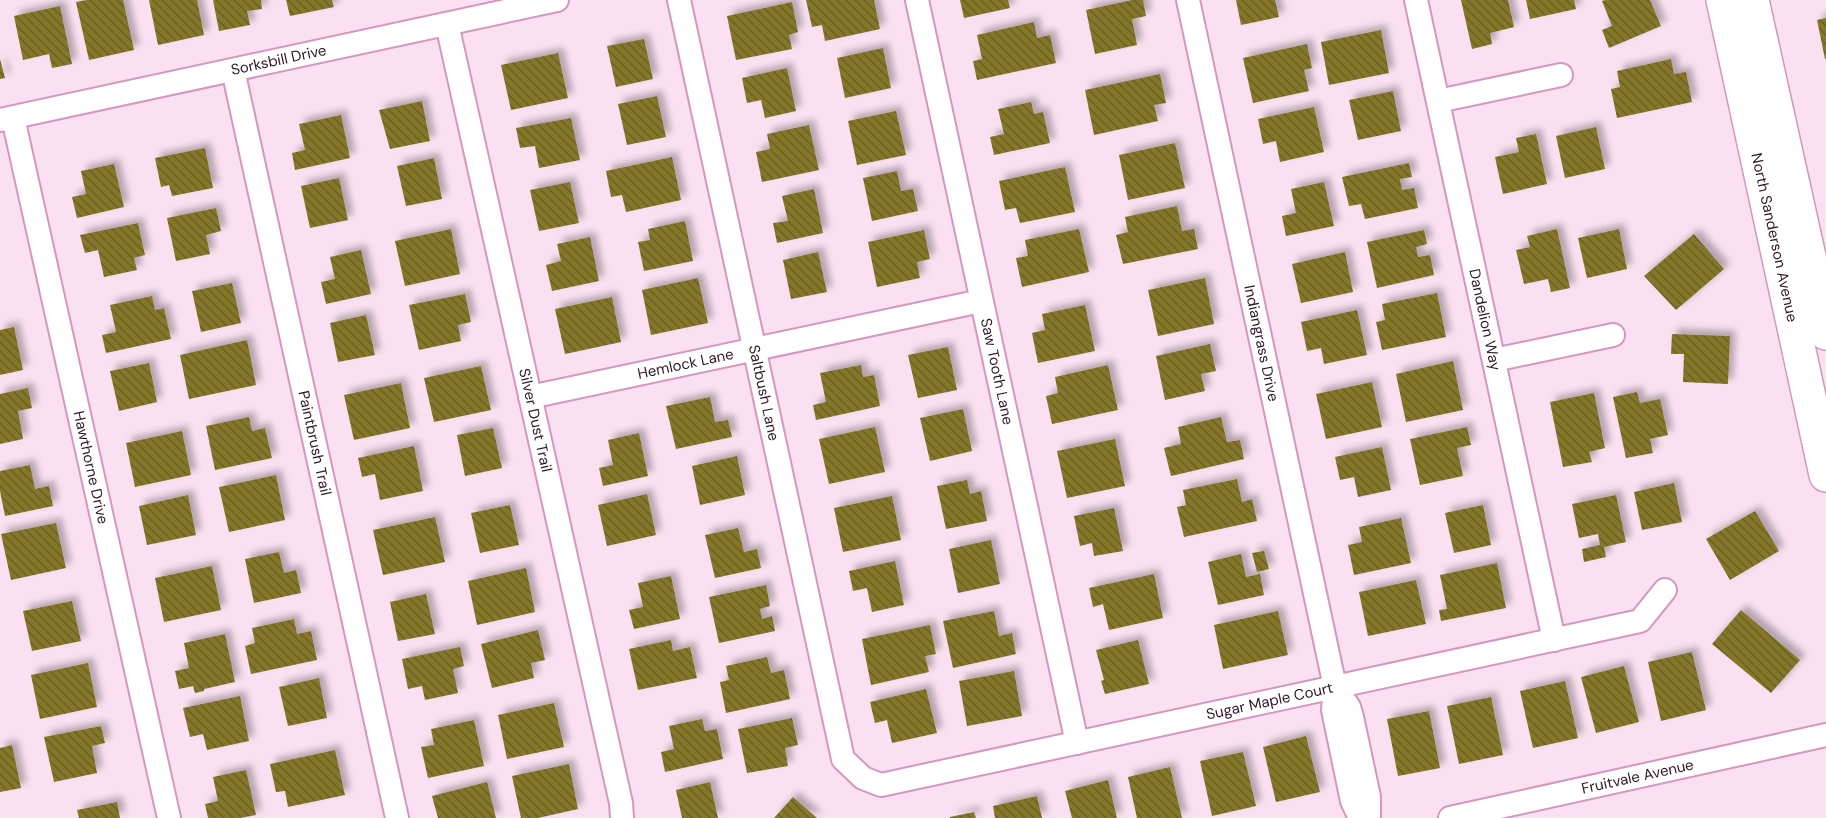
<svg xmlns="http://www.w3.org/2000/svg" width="1826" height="818" viewBox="0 0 1826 818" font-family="'DM Sans',sans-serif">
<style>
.building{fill:url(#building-back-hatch);filter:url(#shadow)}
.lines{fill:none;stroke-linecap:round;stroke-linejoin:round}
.street-casing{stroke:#d497bf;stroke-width:26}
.highway-casing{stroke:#d497bf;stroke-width:36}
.street{stroke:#fff;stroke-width:22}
.highway{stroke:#fff;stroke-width:33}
.labels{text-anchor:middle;stroke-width:4.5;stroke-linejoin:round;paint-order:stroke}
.street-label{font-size:15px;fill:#2f1727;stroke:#fff}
</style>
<defs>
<pattern id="building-back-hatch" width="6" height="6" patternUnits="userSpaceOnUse" patternTransform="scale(1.5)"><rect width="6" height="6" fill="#847729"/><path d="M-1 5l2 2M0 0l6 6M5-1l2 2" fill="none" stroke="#6c6123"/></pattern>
<filter id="shadow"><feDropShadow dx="5.5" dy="-5.5" stdDeviation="3" flood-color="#0004"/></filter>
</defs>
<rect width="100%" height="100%" fill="#fae0f0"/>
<path class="building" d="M87 0H123L134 50 89 60 76 2Z
M149 0H197L204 35 158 45Z
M213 0H261L262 9 247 11 250 25 219 31Z
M286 0H332L334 7 290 16Z
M806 0H874L880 29 825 41 822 25 812 27Z
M960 0H1008L1010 8 964 18Z
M1132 0H1143L1146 16 1132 19 1137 45 1095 54 1086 10Z
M1236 0H1275L1279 17 1241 25Z
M1461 0H1508L1514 27 1490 33 1492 44 1472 49Z
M1526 0H1574L1576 9 1530 19Z
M1605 0H1650L1661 26 1609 48 1602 30 1612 26 1602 1Z
M792 2 798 32 789 35 792 49 736 60 727 16Z
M60 6 72 64 52 68 49 54 23 60 14 16Z
M1826 18V59H1825L1817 20Z
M1034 22 1037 38 1050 35 1056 63 977 80 973 61 982 59 977 35Z
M1381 30 1389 73 1329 85 1321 42Z
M644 39 653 79 616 87 607 46Z
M1307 44 1312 68 1304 70 1309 91 1253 103 1243 58Z
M883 48 891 88 845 98 837 58Z
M558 53 568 98 511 110 501 65Z
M0 59 5 78 0 79Z
M1671 59 1674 74 1686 72 1692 102 1617 118 1611 89 1620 87 1617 71Z
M787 68 796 111 765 118 761 100 747 103 742 78Z
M1160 74 1166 103 1154 105 1158 121 1094 135 1085 90Z
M1393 91 1401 131 1358 140 1349 100Z
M657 96 666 137 627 145 618 104Z
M422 101 430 141 390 149 379 110Z
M1031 102 1034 114 1043 112 1050 143 994 155 990 137 1004 134 998 109Z
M1314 107 1324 152 1280 162 1276 141 1263 144 1258 119Z
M896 111 906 155 857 165 848 121Z
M341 115 350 158 295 170 292 153 305 150 299 124Z
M571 118 580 160 539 168 535 146 520 148 516 128Z
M809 125 819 170 762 182 756 152 770 149 767 134Z
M1596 127 1605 169 1565 178 1556 136Z
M1536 134 1547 184 1503 194 1495 157 1519 152 1516 138Z
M1175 143 1185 188 1128 200 1119 155Z
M205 148 213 188 172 196 169 185 161 187 155 158Z
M672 157 681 200 626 212 622 195 611 197 606 171Z
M434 158 442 199 406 206 397 166Z
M1409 163 1412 177 1400 179 1402 190 1414 188 1418 208 1365 219 1361 204 1349 206 1342 177Z
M114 164 124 207 77 218 72 197 86 194 81 171Z
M1065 167 1075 212 1020 223 1016 208 1005 210 999 181Z
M897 171 901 191 913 189 918 211 872 221 863 178Z
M339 178 348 220 310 228 301 186Z
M570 182 579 223 539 231 530 190Z
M1324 182 1334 226 1286 236 1282 216 1296 213 1291 189Z
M814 189 823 233 777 243 773 223 788 221 782 196Z
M1177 206 1182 231 1194 229 1198 249 1123 264 1116 235 1128 232 1125 217Z
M216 208 221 231 206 235 210 254 176 261 167 218Z
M685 221 693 261 644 271 638 242 650 240 648 229Z
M138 223 145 255 134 258 137 270 104 277 98 250 85 253 80 235Z
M451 229 460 274 405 286 395 241Z
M1079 229 1089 272 1022 287 1016 258 1028 256 1025 240Z
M1557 229 1570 288 1551 292 1548 279 1524 284 1516 250 1530 247 1527 236Z
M1619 229 1627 269 1587 278 1578 238Z
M924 230 930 259 917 262 920 278 877 287 868 242Z
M1424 230 1427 244 1416 247 1418 257 1430 255 1434 275 1377 288 1367 242Z
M1694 234 1724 269 1676 310 1644 276Z
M590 237 599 281 552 291 546 265 561 261 557 244Z
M361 250 371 294 326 304 321 282 335 279 330 257Z
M818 252 827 292 791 299 783 260Z
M1345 252 1353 292 1301 303 1292 264Z
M698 278 708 323 651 335 642 290Z
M1205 278 1214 324 1158 336 1148 290Z
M232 283 241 323 201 332 192 291Z
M1437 293 1446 337 1382 350 1376 322 1385 320 1382 304Z
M465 294 471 322 458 325 461 341 419 350 409 305Z
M152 296 155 310 164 308 171 339 106 353 102 335 116 332 110 305Z
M612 297 621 342 565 354 555 309Z
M1085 305 1095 351 1038 363 1032 333 1045 330 1042 314Z
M1357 310 1367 355 1324 364 1321 348 1307 351 1301 322Z
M366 315 375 355 338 362 330 323Z
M14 327 23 370 0 375V330Z
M1672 334 1730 336 1728 384 1683 382 1684 354H1671Z
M247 340 256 385 189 399 180 355Z
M1210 344 1216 371 1201 374 1205 391 1165 400 1156 356Z
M948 347 957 390 918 398 908 355Z
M1453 361 1463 410 1406 422 1396 374Z
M149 363 157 402 119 411 110 371Z
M861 365 863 377 874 375 880 406 816 420 813 405 826 402 820 373Z
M1108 365 1118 410 1052 424 1046 396 1058 393 1055 377Z
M481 366 491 410 434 422 424 378Z
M1372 382 1382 427 1326 439 1316 394Z
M401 383 410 428 354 440 344 395Z
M28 388 32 408 18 411 23 439 0 444V394Z
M1637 392 1640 403 1660 399 1668 435 1650 439 1653 453 1626 458 1613 397Z
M1594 393 1605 448 1589 452 1592 462 1563 467 1550 402Z
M710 397 715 422 728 420 732 437 676 449 666 406Z
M963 409 972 451 930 461 920 418Z
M249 417 252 431 265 428 272 458 215 470 206 426Z
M1221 417 1227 442 1240 440 1244 459 1171 476 1164 448 1181 444 1178 427Z
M875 427 885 472 829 484 819 439Z
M1467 427 1471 445 1457 448 1463 476 1420 485 1410 439Z
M493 428 502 468 465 476 457 435Z
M182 431 191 475 135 487 126 443Z
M639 433 648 476 603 486 599 468 613 465 608 440Z
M1115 439 1125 486 1067 498 1057 451Z
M414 446 423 491 380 500 375 474 362 477 358 458Z
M1382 447 1391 490 1358 497 1354 477 1340 480 1335 457Z
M737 456 745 495 700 505 692 466Z
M30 465 35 489 49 486 53 506 5 516 0 491V471Z
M276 475 285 520 229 532 219 487Z
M1237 479 1242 502 1252 499 1257 521 1184 537 1177 507 1186 505 1183 490Z
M967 480 970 494 981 491 987 521 946 529 937 486Z
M1674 483 1682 522 1642 530 1634 492Z
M647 494 656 535 607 546 598 505Z
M188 495 196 535 147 545 139 506Z
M1616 495 1626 542 1604 547 1606 557 1584 562 1582 549 1600 545 1598 534 1579 538 1572 504Z
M892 496 901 540 843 552 834 508Z
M510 505 519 545 480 553 471 513Z
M1483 505 1491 545 1454 553 1445 513Z
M1114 508 1123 551 1094 556 1092 543 1080 546 1074 516Z
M1755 511 1779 551 1730 580 1706 539Z
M435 517 445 562 383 575 373 530Z
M1401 518 1411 563 1354 575 1348 545 1362 542 1359 527Z
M56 523 66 568 11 580 1 534Z
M738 528 744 552 757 549 761 568 715 578 705 535Z
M991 540 1000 584 958 593 949 549Z
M1264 551 1269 569 1257 572 1252 553Z
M279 552 284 573 296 570 301 593 254 603 245 559Z
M1241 554 1246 577 1260 574 1264 595 1218 605 1208 562Z
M895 561 904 605 872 612 867 588 853 591 849 571Z
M1497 563 1506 608 1441 621 1439 610 1447 609 1440 575Z
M212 566 221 610 164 622 155 578Z
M526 568 535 612 477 625 468 581Z
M1154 574 1163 618 1109 630 1103 604 1093 607 1089 588Z
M671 576 680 619 634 629 629 610 643 607 638 583Z
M1416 580 1426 624 1368 636 1359 592Z
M766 585 770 606 760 609 762 619 772 616 775 631 719 643 709 597Z
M426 594 435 634 398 641 390 602Z
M72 601 81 641 32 651 23 611Z
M1741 610 1800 660 1771 693 1712 644Z
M994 611 999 636 1012 633 1016 654 953 668 943 621Z
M1278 611 1288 655 1223 669 1214 625Z
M294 619 297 634 311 631 317 660 251 674 245 646 255 643 252 628Z
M930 625 936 654 925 656 929 672 871 685 862 639Z
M538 630 545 660 531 663 534 678 492 688 481 644Z
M225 634 235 682 204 689V691L195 693 193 686 179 689 175 671 189 668 184 643Z
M671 640 673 651 690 647 697 678 638 690 629 649Z
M1138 640 1149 684 1105 694 1101 681 1104 680 1096 650Z
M460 647 464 666 453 669 458 693 425 700 422 686 408 689 402 659Z
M1692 652 1706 710 1661 721 1648 662Z
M767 657 771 673 784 670 790 699 726 713 720 682 729 680 726 666Z
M88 663 97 707 40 719 31 675Z
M1624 666 1639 722 1596 733 1581 677Z
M1014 671 1022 716 967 726 959 681Z
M319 678 327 718 288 726 279 687Z
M1565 681 1578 738 1533 748 1520 691Z
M926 689 937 733 892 743 887 720 875 723 870 702Z
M240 696 249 741 207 750 203 734 190 737 183 708Z
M1491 697 1503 755 1459 764 1447 706Z
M554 703 564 747 507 759 498 715Z
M1429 711 1440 768 1398 776 1387 719Z
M792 718 798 745 785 748 788 766 747 773 738 729Z
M702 719 705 731 717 729 723 759 665 772 661 752 674 749 669 726Z
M474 720 484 766 428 778 421 747 434 745 431 729Z
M101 726 105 743 92 746 97 773 54 782 44 737Z
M1306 736 1320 792 1276 802 1263 747Z
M12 745 21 788 0 792V748Z
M335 750 345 795 288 807 285 791 276 792 270 764Z
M1243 752 1256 806 1212 816 1200 761Z
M569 764 578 809 538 818H521L512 776Z
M1170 767 1182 818H1137L1128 777Z
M246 770 256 815 240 818H208L205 804 218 801 213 777Z
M1108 780 1117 818H1072L1065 791Z
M487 782 496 818H438L432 796Z
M710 782 718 818H682L676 790Z
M1037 796 1042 818H995L993 806Z
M793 797 817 818H774Z
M117 802 120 818H79L77 810Z
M974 812 976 818H950V817Z"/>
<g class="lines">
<g class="street-casing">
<g id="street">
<path id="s1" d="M679 0 843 759 863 778 881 785 1640 621 1665 590"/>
<path id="s2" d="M917 0 1077 743"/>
<path id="s3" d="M1188 0 1335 687 1333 710 1352 801 1360 818"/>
<path id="s4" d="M1416 0 1554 640"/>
<path id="s5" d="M447 24 621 803 622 818"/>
<path id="s6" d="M233 70 397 818"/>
<path d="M1438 101 1561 75"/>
<path id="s7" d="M13 118 169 818"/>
<path id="s8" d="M0 120 557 0"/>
<path d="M1494 360 1613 335"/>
<path id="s9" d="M530 397 981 301"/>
<path d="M1335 687 1349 707 1352 717 1369 797V818"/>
<path id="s10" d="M1450 818 1826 735"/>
</g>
</g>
<g class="highway-casing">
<g id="highway">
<path id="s11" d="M1723 0 1826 475"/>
<path d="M1752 0 1826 333"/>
</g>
</g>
<use href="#street" class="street"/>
<use href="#highway" class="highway"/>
</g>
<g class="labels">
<g class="street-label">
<text dy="5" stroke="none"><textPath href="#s8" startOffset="285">Sorksbill Drive</textPath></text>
<text dy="5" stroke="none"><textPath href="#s11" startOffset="243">North Sanderson Avenue</textPath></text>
<text dy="5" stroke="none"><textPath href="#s4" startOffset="327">Dandelion Way</textPath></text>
<text dy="5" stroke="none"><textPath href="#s3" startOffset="351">Indiangrass Drive</textPath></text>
<text dy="5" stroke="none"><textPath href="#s9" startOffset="159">Hemlock Lane</textPath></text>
<text dy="5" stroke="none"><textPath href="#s2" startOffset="380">Saw Tooth Lane</textPath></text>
<text dy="5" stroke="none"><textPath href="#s1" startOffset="402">Saltbush Lane</textPath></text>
<text dy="5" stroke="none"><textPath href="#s5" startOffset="406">Silver Dust Trail</textPath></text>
<text dy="5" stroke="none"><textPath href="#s6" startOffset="382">Paintbrush Trail</textPath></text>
<text dy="5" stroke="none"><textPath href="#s7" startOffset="358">Hawthorne Drive</textPath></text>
<text dy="5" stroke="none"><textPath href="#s1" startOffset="1221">Sugar Maple Court</textPath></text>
<text dy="5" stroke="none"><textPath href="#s10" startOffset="192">Fruitvale Avenue</textPath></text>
</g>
</g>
</svg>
